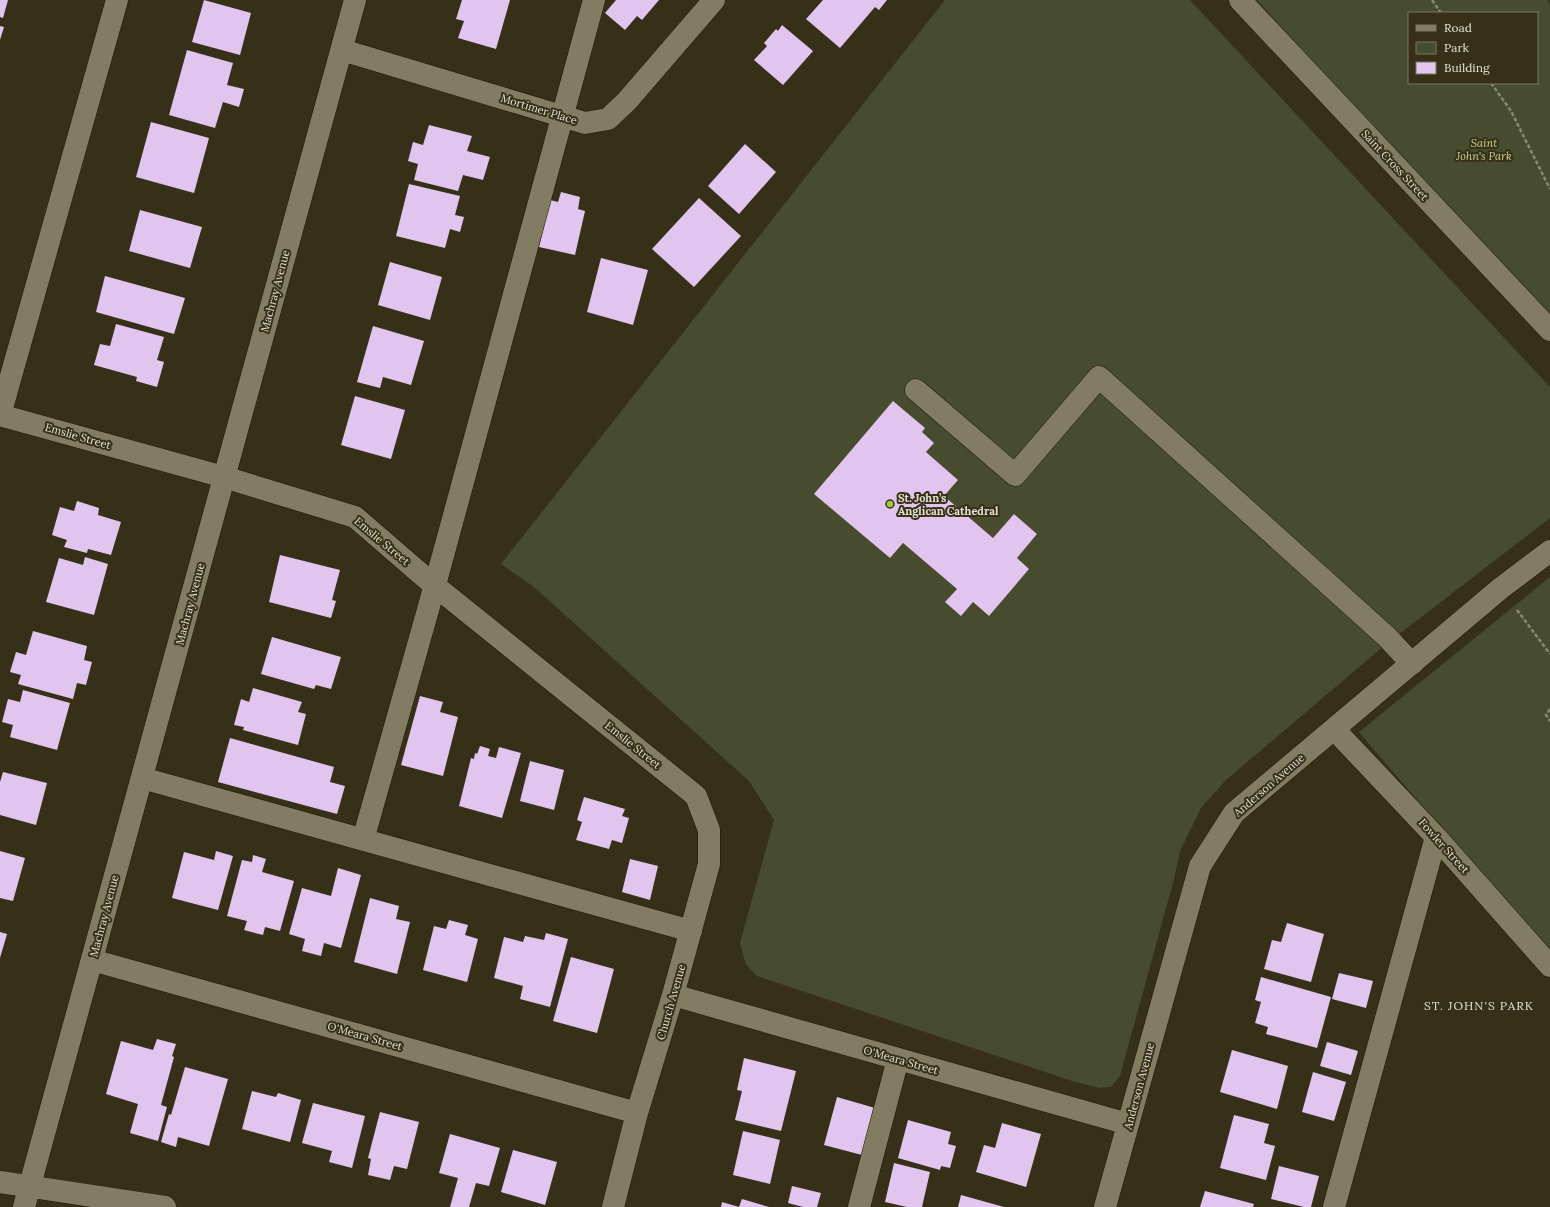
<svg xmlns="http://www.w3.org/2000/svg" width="1550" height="1207" viewBox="0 0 1550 1207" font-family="Lora,serif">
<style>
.green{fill:#474c2e;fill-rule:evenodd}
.building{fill:#e2c5ee}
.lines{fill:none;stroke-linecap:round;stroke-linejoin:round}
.minor-casing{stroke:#1d1802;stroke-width:23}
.path{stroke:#8b8673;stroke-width:2.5;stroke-dasharray:4 2;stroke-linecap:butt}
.minor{stroke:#827c62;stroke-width:22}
.poi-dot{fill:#98cb37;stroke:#363019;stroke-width:1.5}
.labels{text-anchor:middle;stroke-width:4;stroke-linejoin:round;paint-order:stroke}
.street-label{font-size:11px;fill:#e4e1d3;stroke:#363019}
.park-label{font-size:11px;font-style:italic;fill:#c7d28b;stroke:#363019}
.poi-label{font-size:11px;font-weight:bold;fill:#e4e1d3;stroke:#363019;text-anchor:start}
.neighbourhood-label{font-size:12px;letter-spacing:1px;fill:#e4e1d3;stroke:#363019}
</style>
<rect width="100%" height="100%" fill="#363019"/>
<path class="green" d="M945 0H1190L1550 387V518L1385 645 1226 780 1201 808 1180 851 1174 879 1120 1076 1111 1087 1100 1088 1075 1082 757 976 746 965 740 943 774 820 749 781 534 587 501 564ZM922 432 934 443 926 452 958 480 944 496 993 538 1014 514 1037 534 1017 558 1029 569 988 616 973 602 961 615 945 602 957 589 903 543 890 558 815 494Z
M1257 0H1547L1550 4V321ZM1409 13H1537V83H1409Z
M1550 577V956L1359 732Z"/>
<path class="building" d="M0 0H8L3 18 0 17Z
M204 0 251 13 240 55 192 42Z
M462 0H510L496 49 458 38 464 21 456 19Z
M616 0H659L642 20 637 16 625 30 605 13Z
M823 0H887L879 10 875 7 840 48 806 19Z
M782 25 813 51 783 85 754 60 767 46 764 43 776 29 778 31Z
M0 26 4 27 0 40Z
M187 50 233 63 227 85 244 89 239 107 223 102 215 128 169 115Z
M151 122 209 138 194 193 136 177Z
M429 125 472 136 467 151 490 157 483 180 463 175 458 191 414 180 418 164 408 161 413 142 423 145Z
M745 144 776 172 739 214 708 186Z
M409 184 460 196 455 215 464 217 460 232 450 229 445 248 396 236Z
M561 192 580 197 578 209 585 211 575 255 539 247 550 200 558 202Z
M699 198 741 236 694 287 652 249Z
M140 210 202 227 190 268 129 251Z
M601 258 648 270 633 325 587 312Z
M390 262 442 277 430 320 378 305Z
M105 276 185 298 174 334 96 312Z
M116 324 164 337 157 360 164 362 157 387 136 381 137 377 94 365 100 344 110 346Z
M373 326 424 341 411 385 383 377 380 388 357 382Z
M355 396 405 410 391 459 341 445Z
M893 401 925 428 922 432 934 443 926 452 958 480 944 496 993 538 1014 514 1037 534 1017 558 1029 569 989 616 973 602 961 616 945 602 957 589 903 543 890 558 814 494Z
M77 501 99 508 98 515 121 522 111 555 88 549 87 553 64 547 67 540 52 535 60 507 74 511Z
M280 555 340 570 332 600 336 601 331 618 269 602Z
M85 557 108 564 94 615 46 602 59 558 83 565Z
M33 631 87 646 84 660 92 662 86 685 77 683 73 699 18 684 21 675 10 672 16 652 26 655Z
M272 637 341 657 331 689 316 685 314 689 261 674Z
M253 688 302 702 298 712 306 714 298 745 243 730 244 727 234 725 241 699 249 702Z
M23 690 70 703 57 750 10 737 13 725 2 722 8 699 20 702Z
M420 696 443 702 440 712 458 717 443 776 401 765Z
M230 738 334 767 330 782 345 786 337 814 218 782Z
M480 746 490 749 488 756 496 758 499 747 521 753 502 818 459 806 471 758 474 759 475 753 477 754Z
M530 761 564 770 554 810 520 801Z
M3 772 47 783 36 825 0 815V782Z
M584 797 625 809 622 816 629 818 622 843 612 840 609 849 576 840 582 822 577 820Z
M0 851 25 858 13 901 0 898Z
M216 851 233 856 218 910 172 898 184 852 214 860Z
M253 855 266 859 262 872 294 881 280 931 265 927 263 935 244 930 247 921 227 916 242 860 252 862Z
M630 859 658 866 650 900 622 892Z
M338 868 361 875 341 948 324 943 321 956 302 951 305 939 289 934 302 888 331 896Z
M370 898 399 906 396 919 410 922 397 974 354 962Z
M449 920 468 925 465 935 478 939 467 982 423 970 434 926 446 929Z
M1287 923 1324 934 1311 982 1264 969 1272 940 1281 942Z
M0 932 7 934 0 958Z
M546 933 568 939 550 1007 520 999 523 986 494 978 504 937 523 942 525 936 544 940Z
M571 957 614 969 597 1033 553 1021Z
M1339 973 1373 981 1366 1008 1332 999Z
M1261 977 1331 997 1317 1048 1266 1034 1268 1027 1255 1023 1261 1002 1255 1000Z
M157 1039 176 1044 172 1056 174 1057 161 1105 167 1107 158 1141 130 1133 138 1104 106 1094 121 1041 153 1050Z
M1327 1042 1358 1051 1351 1075 1320 1066Z
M1232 1050 1288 1066 1277 1109 1220 1092Z
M744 1058 796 1071 781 1131 735 1120 742 1091 737 1090Z
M185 1067 228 1079 209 1146 178 1137 176 1147 161 1142 169 1114 171 1115Z
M1313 1072 1346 1082 1334 1121 1302 1112Z
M252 1091 276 1097 278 1093 301 1100 290 1142 242 1129Z
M837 1097 875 1108 862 1155 824 1145Z
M313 1103 365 1116 352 1168 329 1162 332 1151 302 1143Z
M380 1112 419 1122 407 1169 394 1166 390 1180 368 1175 371 1159 368 1158Z
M1234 1115 1269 1124 1264 1143 1275 1146 1266 1180 1220 1168Z
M908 1120 951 1132 948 1144 956 1146 950 1168 941 1166 940 1170 898 1158Z
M1002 1123 1041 1134 1026 1187 976 1172 984 1145 995 1148Z
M743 1131 780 1140 770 1184 733 1175Z
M450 1134 500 1148 489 1186 476 1183 469 1207H450L458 1178 439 1173Z
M513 1150 557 1162 545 1205 501 1192Z
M894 1163 930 1172 922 1207H907L885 1202Z
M1279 1166 1319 1176 1311 1207H1304L1271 1199Z
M792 1186 821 1193 817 1207H803L788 1203Z
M1205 1191 1254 1204 1253 1207H1200Z
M961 1195 1004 1207H958Z
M742 1199 769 1207H721L722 1202 739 1207Z"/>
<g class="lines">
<g class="minor-casing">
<path id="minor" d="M1240 0 1550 330
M342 50 585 123 608 119 627 101 714 0
M916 390 1015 475 1099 377 1387 637 1412 664
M0 415 224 477 355 517 429 581 696 796 709 830V864L673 995 637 1113 613 1207
M0 415 117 0
M1334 729 1436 837 1550 966
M142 778 691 931
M363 840 435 585 594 0
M92 960 637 1113
M673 995 1128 1124
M0 1182 165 1207
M24 1207 355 0
M859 1207 898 1059
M1105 1207 1200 866 1234 813 1501 588 1550 551
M1334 1207 1436 837"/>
</g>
<path class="path" d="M1432 0 1441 13
M1491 83 1511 111 1550 189
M1517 610 1550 654
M1550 709 1546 715 1550 721"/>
<use href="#minor" class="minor"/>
</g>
<circle class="poi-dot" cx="890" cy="504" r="4"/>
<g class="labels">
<g class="street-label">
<text transform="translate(539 109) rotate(17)" y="4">Mortimer Place</text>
<text transform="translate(1395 165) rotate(47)" y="4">Saint Cross Street</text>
<text transform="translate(275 291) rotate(-75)" y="4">Machray Avenue</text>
<text transform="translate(78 436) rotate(16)" y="4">Emslie Street</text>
<text transform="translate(382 541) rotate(40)" y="4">Emslie Street</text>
<text transform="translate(190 604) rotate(-75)" y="4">Machray Avenue</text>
<text transform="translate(633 745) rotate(39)" y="4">Emslie Street</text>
<text transform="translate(1269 785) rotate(-41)" y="4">Anderson Avenue</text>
<text transform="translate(1444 846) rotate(48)" y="4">Fowler Street</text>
<text transform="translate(104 916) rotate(-75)" y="4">Machray Avenue</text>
<text transform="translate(671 1002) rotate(-74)" y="4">Church Avenue</text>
<text transform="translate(365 1036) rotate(16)" y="4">O'Meara Street</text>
<text transform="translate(901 1060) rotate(16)" y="4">O'Meara Street</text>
<text transform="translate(1139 1086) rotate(-75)" y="4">Anderson Avenue</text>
</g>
<g class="park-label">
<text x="1484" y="147">Saint<tspan x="1484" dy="13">John's Park</tspan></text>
</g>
<g class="poi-label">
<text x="898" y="502">St. John’s<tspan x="898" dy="13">Anglican Cathedral</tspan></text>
</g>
<g class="neighbourhood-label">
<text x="1479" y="1010">ST. JOHN'S PARK</text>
</g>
</g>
<rect x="1408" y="12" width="130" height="72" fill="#363019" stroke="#7c7763"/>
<rect x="1416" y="25" width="20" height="6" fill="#827c62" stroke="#7c7763"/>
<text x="1444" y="32" font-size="12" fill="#e4e1d3">Road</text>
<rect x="1416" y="42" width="20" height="12" fill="#474c2e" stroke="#7c7763"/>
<text x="1444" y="52" font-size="12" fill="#e4e1d3">Park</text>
<rect x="1416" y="62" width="20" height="12" fill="#e2c5ee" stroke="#7c7763"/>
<text x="1444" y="72" font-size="12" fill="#e4e1d3">Building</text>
</svg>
